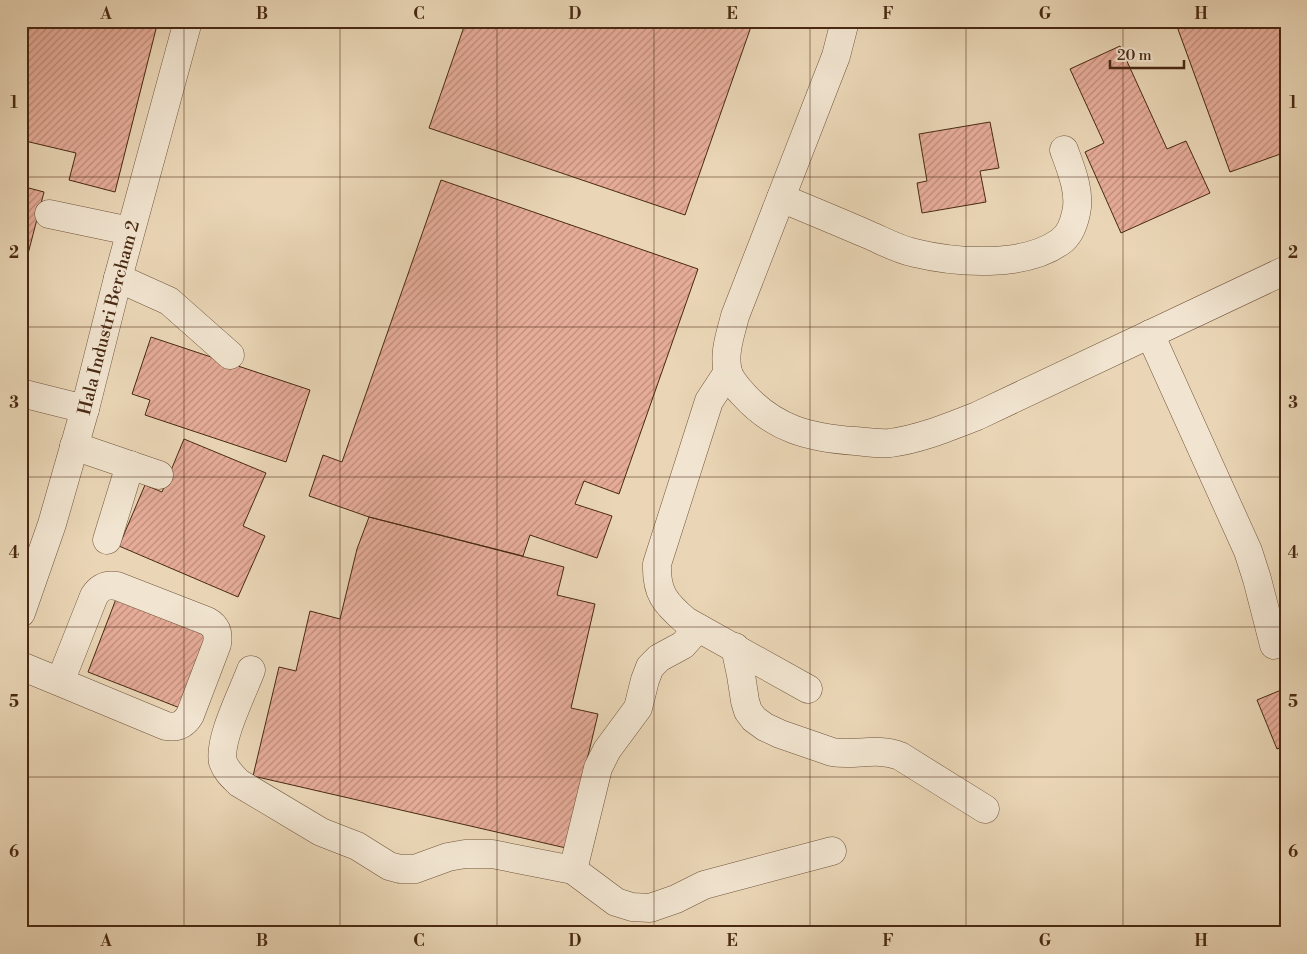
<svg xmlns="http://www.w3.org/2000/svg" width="1307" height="954" viewBox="0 0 1307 954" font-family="'Libre Bodoni',serif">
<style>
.building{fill:url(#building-hatch);stroke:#492912}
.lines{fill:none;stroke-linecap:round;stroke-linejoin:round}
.minor-casing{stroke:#71543b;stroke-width:29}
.minor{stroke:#f1e4d0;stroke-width:28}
.grid{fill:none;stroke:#492912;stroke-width:1;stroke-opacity:0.55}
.labels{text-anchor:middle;stroke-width:5;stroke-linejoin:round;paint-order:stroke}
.street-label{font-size:18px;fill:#492912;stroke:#f1e4d0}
.neatline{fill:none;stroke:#492912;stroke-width:2}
.grid-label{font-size:16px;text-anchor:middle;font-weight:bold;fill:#492912}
</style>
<defs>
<pattern id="building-hatch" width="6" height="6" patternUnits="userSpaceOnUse" patternTransform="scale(1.25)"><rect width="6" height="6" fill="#e6ac99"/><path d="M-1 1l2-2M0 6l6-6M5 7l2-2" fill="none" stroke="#bc8c7b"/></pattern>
</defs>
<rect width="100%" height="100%" fill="#ead6b6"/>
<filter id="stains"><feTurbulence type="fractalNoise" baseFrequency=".004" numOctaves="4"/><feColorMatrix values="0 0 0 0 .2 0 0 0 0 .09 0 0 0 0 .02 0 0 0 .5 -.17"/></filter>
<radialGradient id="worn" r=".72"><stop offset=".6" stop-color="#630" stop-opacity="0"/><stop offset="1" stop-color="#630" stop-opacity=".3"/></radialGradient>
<path class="building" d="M21 21H158L115 192 69 180 76 153 21 140Z
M466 21H753L685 215 429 128Z
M1175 21H1286V152L1230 172Z
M1120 46 1167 149 1186 141 1210 193 1121 233 1085 152 1104 143 1070 69Z
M990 122 999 168 980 171 986 202 922 213 917 183 927 181 919 134Z
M441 180 698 269 619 494 584 481 575 504 612 516 597 558 530 535 523 556 369 517 309 496 323 455 342 462Z
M21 186 44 192 21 281Z
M151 337 310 390 286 462 145 415 150 400 132 394Z
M184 439 266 473 243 526 265 536 238 597 119 546 145 485 162 492Z
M369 517 564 567 557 595 595 604 571 708 598 714 566 848 253 776 279 667 296 671 310 611 340 619 357 549Z
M116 599 209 635 180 708 88 672Z
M1286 688V746L1277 749 1257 700Z"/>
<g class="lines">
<g class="minor-casing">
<g id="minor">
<path d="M845 21 836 56 735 316C731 333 723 353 728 372 730 379 738 389 743 394 774 429 810 438 855 441 866 442 879 444 890 443 920 439 949 427 977 416L1286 270"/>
<path d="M781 198C810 210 839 222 869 235 883 241 899 250 915 253 956 263 1023 268 1060 242 1069 236 1074 223 1076 213 1081 193 1071 169 1064 150"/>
<path d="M49 214 130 231"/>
<path d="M118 278 169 301 230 355"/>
<path d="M1150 334 1248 551 1257 579 1274 645"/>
<path d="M728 372 709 401 657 564C656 593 665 603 686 621L808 689"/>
<path d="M21 393 85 409"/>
<path d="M74 446 159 475"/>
<path d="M107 540 130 465"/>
<path id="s1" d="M21 613 52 524 85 409 118 278 188 21"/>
<path d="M735 647 741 675 745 701 748 711 754 719 765 727 780 734 832 752C855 756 877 747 900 756L985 809"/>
<path d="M21 666 60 682 166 726C177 728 184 725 190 715L217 644C219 633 216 626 207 621L117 586C106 584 100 587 94 596L60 682"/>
<path d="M251 670C243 692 218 740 223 762 226 771 233 777 239 783L321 832 357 846 389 866 400 869H415L448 857 465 854H492L573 870 616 902 632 907 650 908 676 899 704 885 832 851"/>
<path d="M573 870 598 768 607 750 638 708 645 680 650 667 659 658 683 645 698 628"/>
</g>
</g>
<use href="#minor" class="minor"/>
</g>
<path class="grid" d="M184 21V933M340 21V933M497 21V933M654 21V933M810 21V933M966 21V933M1123 21V933M21 177H1286M21 327H1286M21 477H1286M21 627H1286M21 777H1286"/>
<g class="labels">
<g class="street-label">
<text dy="6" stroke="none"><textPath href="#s1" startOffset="308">Hala Industri Bercham 2</textPath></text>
</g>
</g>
<rect width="1307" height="954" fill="none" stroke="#ead6b6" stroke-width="55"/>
<path d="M1110 60v8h74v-8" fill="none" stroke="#492912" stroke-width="2.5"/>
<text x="1117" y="60" font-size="15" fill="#492912" stroke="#f1e4d0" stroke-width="4" paint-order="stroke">20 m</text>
<rect x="28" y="28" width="1252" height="898" class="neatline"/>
<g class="grid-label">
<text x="106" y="19">A</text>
<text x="262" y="19">B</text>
<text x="419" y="19">C</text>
<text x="575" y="19">D</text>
<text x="732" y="19">E</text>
<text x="888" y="19">F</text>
<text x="1045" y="19">G</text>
<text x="1201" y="19">H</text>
<text x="14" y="108">1</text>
<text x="1293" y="108">1</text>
<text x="14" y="258">2</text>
<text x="1293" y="258">2</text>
<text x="14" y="408">3</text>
<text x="1293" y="408">3</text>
<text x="14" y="558">4</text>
<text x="1293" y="558">4</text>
<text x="14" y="707">5</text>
<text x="1293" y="707">5</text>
<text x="14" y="857">6</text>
<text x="1293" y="857">6</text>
<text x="106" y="946">A</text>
<text x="262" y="946">B</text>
<text x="419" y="946">C</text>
<text x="575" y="946">D</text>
<text x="732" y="946">E</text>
<text x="888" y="946">F</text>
<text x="1045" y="946">G</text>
<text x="1201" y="946">H</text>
</g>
<rect width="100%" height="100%" filter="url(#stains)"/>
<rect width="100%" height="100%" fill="url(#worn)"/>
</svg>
